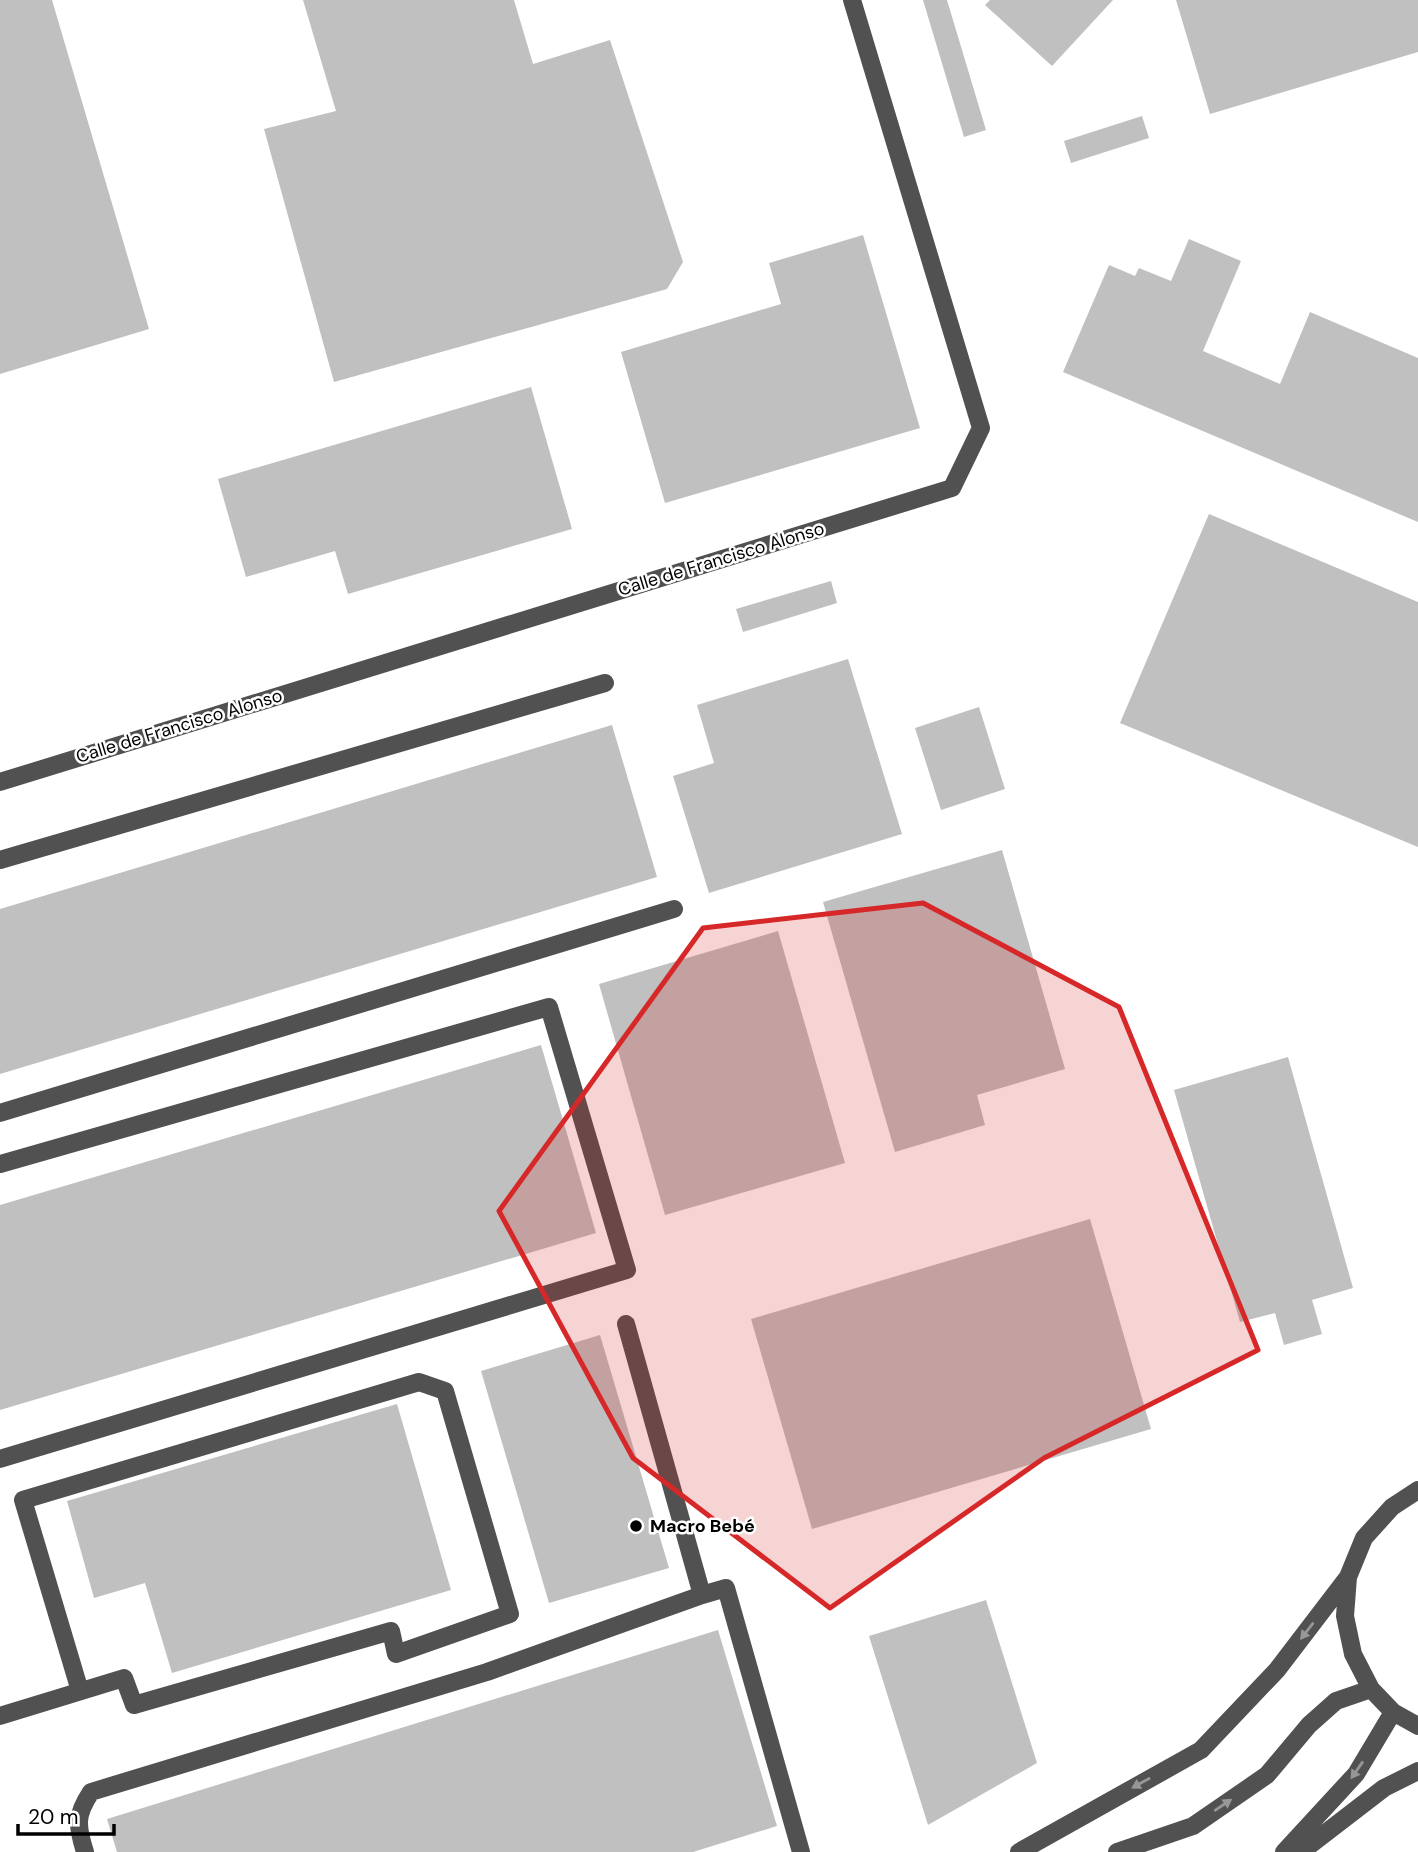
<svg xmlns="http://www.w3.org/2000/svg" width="1418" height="1852" viewBox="0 0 1418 1852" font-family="'DM Sans',sans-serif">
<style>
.building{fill:#c0c0c0}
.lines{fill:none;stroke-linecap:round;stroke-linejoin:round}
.minor{stroke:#515151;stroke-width:18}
.oneway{fill:#979797}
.marked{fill:#d62828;fill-opacity:0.2;stroke:#d62828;stroke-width:5;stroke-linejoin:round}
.poi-dot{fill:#000;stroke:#fff;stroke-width:2.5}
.labels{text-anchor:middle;stroke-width:5;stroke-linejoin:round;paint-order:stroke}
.street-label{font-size:18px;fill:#000;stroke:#fff}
.poi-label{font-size:18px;font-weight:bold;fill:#000;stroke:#fff;text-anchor:start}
</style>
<rect width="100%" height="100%" fill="#fff"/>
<path class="building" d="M0 0H52L149 329 0 374Z
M303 0H514L533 64 610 40 683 262 667 289 334 382 264 129 336 111Z
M923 0H947L986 130 964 137Z
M990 0H1113L1052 66 985 5Z
M1176 0H1418V52L1210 114Z
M1142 116 1149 138 1071 163 1064 141Z
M863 235 920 428 665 503 621 352 781 304 769 263Z
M1189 239 1241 261 1203 351 1280 384 1310 312 1418 358V522L1063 372 1109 265 1135 276 1139 268 1171 281Z
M531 387 572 529 348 594 335 551 246 577 218 479Z
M1209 514 1418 602V847L1120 723Z
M831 581 837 603 743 632 736 609Z
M848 659 902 834 709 893 673 776 714 763 697 705Z
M979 707 1005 789 941 810 915 728Z
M612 725 657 877 0 1074V909Z
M1002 850 1065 1069 977 1095 985 1125 895 1152 823 902Z
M778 931 845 1163 665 1215 599 984Z
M541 1045 596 1233 0 1410V1205Z
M1288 1057 1353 1288 1312 1300 1322 1334 1284 1345 1275 1313 1240 1322 1174 1090Z
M1090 1219 1151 1429 812 1529 751 1319Z
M600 1335 669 1568 549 1603 481 1371Z
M397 1404 451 1590 172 1673 145 1583 94 1598 67 1501Z
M986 1600 1037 1763 928 1825 869 1636Z
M718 1630 777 1826 693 1852H117L107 1819Z"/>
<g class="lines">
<path class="minor" d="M0 782 952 488 981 428 852 0
M0 860 605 683
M0 1113 674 909
M0 1164 549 1007 627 1270 0 1459
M626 1324 702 1595
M1418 1490 1392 1507 1364 1538 1348 1577 1345 1616 1353 1654 1371 1689 1393 1712 1418 1726
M0 1716 124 1678 134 1705 391 1631 396 1654 510 1614 445 1391 419 1382 23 1500 80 1691
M85 1852C77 1826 75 1816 91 1792L487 1672 702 1595 726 1588 801 1852
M1019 1852 1201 1750 1277 1670 1348 1577
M1117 1852 1193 1826 1267 1775 1309 1725 1336 1701 1371 1689
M1284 1852 1356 1774 1393 1712
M1301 1852 1384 1788 1418 1771"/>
</g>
<defs><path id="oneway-solid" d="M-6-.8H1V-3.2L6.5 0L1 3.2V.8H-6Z" transform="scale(1.75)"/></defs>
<g class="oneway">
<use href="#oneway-solid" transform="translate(1307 1631) rotate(128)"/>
<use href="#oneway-solid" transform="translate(1357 1770) rotate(125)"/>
<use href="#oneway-solid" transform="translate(1141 1783) rotate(151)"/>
<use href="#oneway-solid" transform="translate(1223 1805) rotate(-34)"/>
</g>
<path class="marked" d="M923 903 1119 1007 1258 1350 1044 1458 830 1608 633 1458 499 1211 703 928Z"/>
<circle class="poi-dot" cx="636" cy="1526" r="7"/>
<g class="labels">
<g class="street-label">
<text transform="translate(721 559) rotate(-17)" y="6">Calle de Francisco Alonso</text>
<text transform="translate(179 726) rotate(-17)" y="6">Calle de Francisco Alonso</text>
</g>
<g class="poi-label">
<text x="650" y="1532">Macro Bebé</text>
</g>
</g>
<path d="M18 1824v10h96v-10" fill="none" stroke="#000000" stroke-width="3.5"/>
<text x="28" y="1824" font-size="21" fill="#000000" stroke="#ffffff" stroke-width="5" paint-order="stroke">20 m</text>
</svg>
